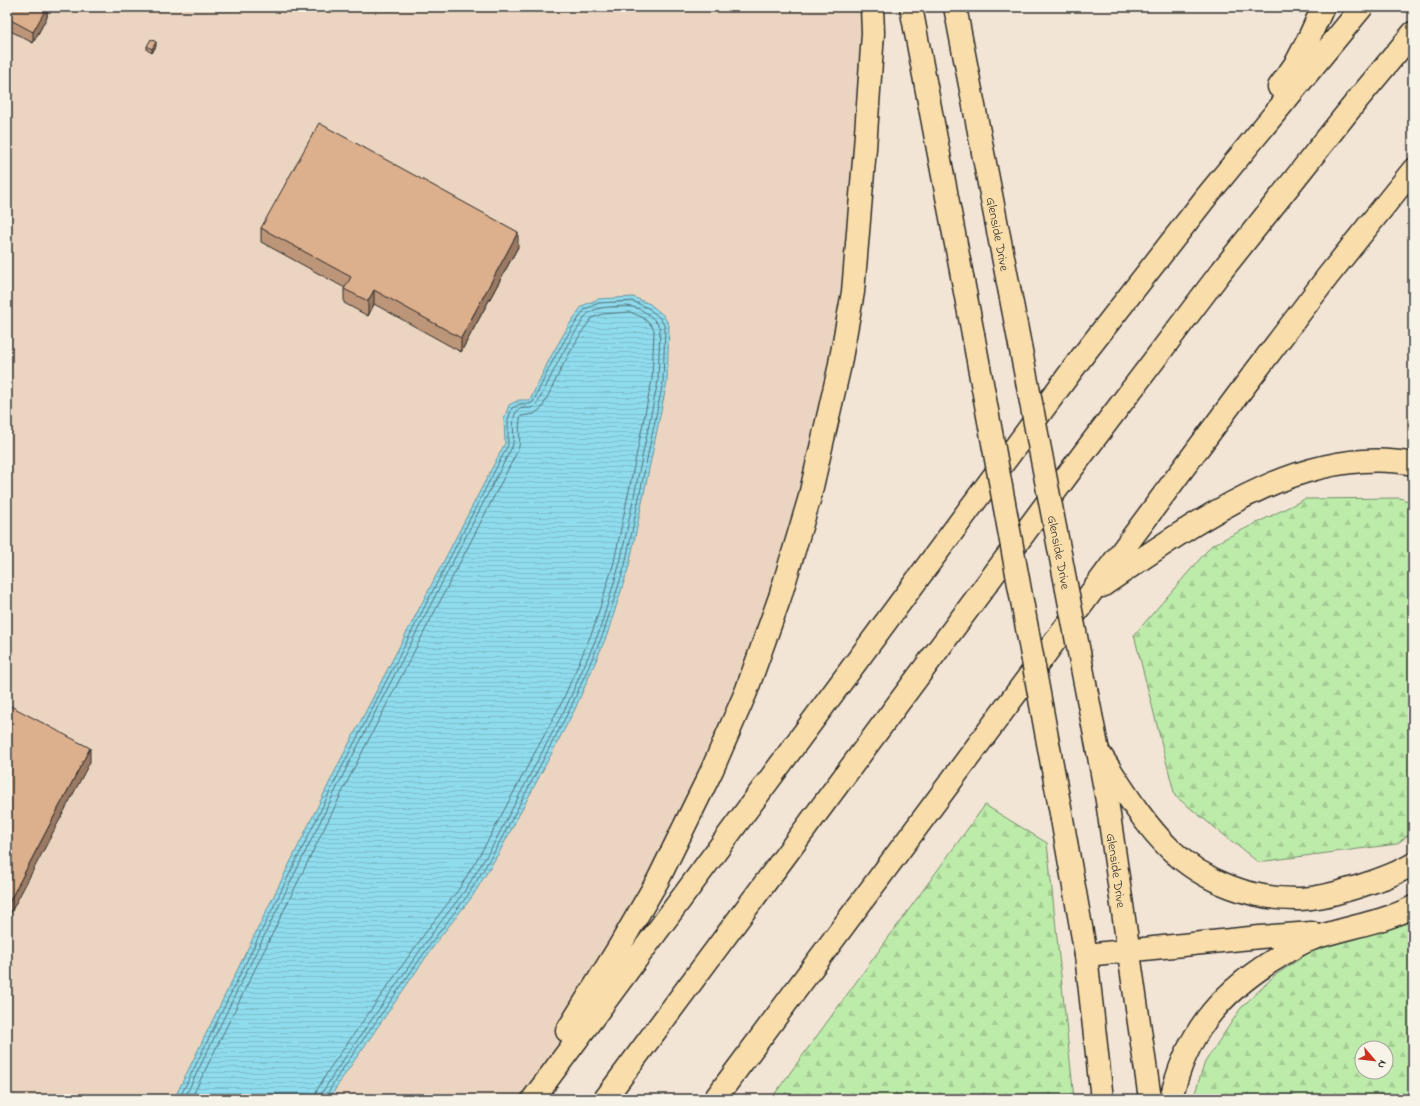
<svg xmlns="http://www.w3.org/2000/svg" width="1420" height="1106" viewBox="0 0 1420 1106" font-family="'Indie Flower',sans-serif">
<style>
.built{fill:#ebd5c0}
.forest{fill:url(#forest-firs);stroke:#748c6a;fill-rule:evenodd}
.water{fill:url(#water-rules);stroke:#6795a0}
.lines{fill:none;stroke-linecap:round;stroke-linejoin:round}
.shore{stroke:#537279;stroke-width:1}
.primary-casing{stroke:#2b2b2b;stroke-width:25}
.motorway-casing{stroke:#2b2b2b;stroke-width:25}
.primary{stroke:#f9deab;stroke-width:22}
.motorway{stroke:#f9deab;stroke-width:22}
.primary-bridge-casing{stroke:#2b2b2b;stroke-width:25;stroke-linecap:butt}
.primary-bridge{stroke:#f9deab;stroke-width:22}
.wall{fill:#bd9679;stroke:#2b2b2b}
.shaded-wall{fill:#9a7a63;stroke:#2b2b2b}
.building{fill:#dcaf8d;stroke:#2b2b2b}
.labels{text-anchor:middle;stroke-width:3;stroke-linejoin:round;paint-order:stroke}
.street-label{font-size:13px;fill:#2b2b2b;stroke:#f7f3e8}
</style>
<defs>
<pattern id="forest-firs" width="22" height="20" patternUnits="userSpaceOnUse"><rect width="22" height="20" fill="#bdecaa"/><path d="M5 1l3.5 6h-7zM16 11l3.5 6h-7z" fill="#a3cb92"/></pattern>
<pattern id="water-rules" width="6" height="5" patternUnits="userSpaceOnUse"><rect width="6" height="5" fill="#8fdcee"/><path d="M0 2.5h6" fill="none" stroke="#7cbdcc"/></pattern>
</defs>
<rect width="100%" height="100%" fill="#f2e5d6"/>
<filter id="ink" filterUnits="userSpaceOnUse"><feTurbulence type="fractalNoise" baseFrequency=".025" numOctaves="2"/><feDisplacementMap in="SourceGraphic" scale="8" xChannelSelector="R" yChannelSelector="G"/><feConvolveMatrix kernelMatrix="1 2 1 2 8 2 1 2 1" color-interpolation-filters="sRGB"/></filter>
<g filter="url(#ink)">
<path class="built" d="M7 7H872L853 292 780 597 619 947 525 1099H7Z"/>
<path class="forest" d="M1400 498 1413 503V831L1397 844 1258 862 1175 796 1134 635 1212 545 1305 499Z
M985 805 1047 843 1074 1099H771Z
M1413 913V1099H1193L1205 1062 1241 1008 1274 976 1310 952 1345 937ZM1362 1048H1386V1072H1362Z"/>
<path class="water" d="M633 297 650 304 663 315 669 325 667 382 629 566 607 635 575 709 500 851 472 897 440 937 343 1077 329 1099H174L340 761 505 443 504 419 509 405 519 400H530L550 358 569 325 582 306 598 299Z"/>
<g class="lines">
<path class="shore" d="M179 1099 344 763 508 445V419L512 408 520 404H530L533 402 553 360 572 328 585 309 599 303 632 301 648 308 660 318 665 327 663 382 625 565 603 634 571 707 496 849 468 895 437 935 339 1074 326 1096V1099
M184 1099 348 765 512 447C516 437 510 418 517 411 523 405 531 412 537 404 551 378 562 350 580 325 582 322 585 315 589 313 598 306 614 307 625 306 639 306 653 315 660 328L658 381 620 563 599 632 567 705 492 847 464 892 433 932 335 1072 322 1093 321 1099
M191 1099 354 768 518 450C522 439 517 427 521 416L534 414 542 408 563 365 581 333 592 318 602 314 630 312 642 317 651 325 654 330 652 380 614 562 593 630 562 702 486 844 459 889 428 929 330 1068 317 1090 315 1099"/>
<g class="primary-casing">
<g id="primary">
<path d="M911 7 973 334"/>
<path id="s1" d="M955 7 1009 288"/>
<path id="s2" d="M1098 751 1107 801 1150 1099"/>
<path d="M1062 819 1086 955 1102 1099"/>
</g>
</g>
<g class="motorway-casing">
<path id="motorway" d="M1279 87 1296 63 1308 40 1323 7
M1102 586C1190 527 1300 442 1413 464
M1098 751C1120 784 1141 821 1170 849 1204 882 1253 900 1300 899 1321 898 1340 892 1360 886 1378 880 1397 874 1413 864
M1086 955 1260 937 1312 933
M567 1031 619 947 658 880 712 770 746 692 780 597 809 500 839 369 853 292 865 148 873 33 872 7
M533 1099 1084 354 1207 196 1362 7
M605 1099 1083 454 1220 273 1358 99 1413 33
M715 1099 1237 396 1328 276 1413 170
M1171 1099C1186 1035 1217 996 1272 961 1285 953 1297 944 1312 939 1345 927 1382 923 1413 907"/>
</g>
<use href="#primary" class="primary"/>
<use href="#motorway" class="motorway"/>
<g class="primary-bridge-casing">
<g id="primary-bridge">
<path id="s3" d="M1009 288 1098 751"/>
<path d="M973 334 1062 819"/>
</g>
</g>
<use href="#primary-bridge" class="primary-bridge"/>
</g>
<path class="wall" d="M7 7 47 8V17L33 43 7 29Z
M147 46H156L152 53 147 50Z
M261 228 518 247 461 352 374 304 368 316 344 303V289L345 288 261 242Z"/>
<path class="shaded-wall" d="M44 7H48L47 8V17L33 43V32Z
M156 42V46L152 53V49Z
M518 232V247L461 352V338Z
M374 290V304L368 316V301Z
M90 748V762L7 920V906Z"/>
<path class="building" d="M7 7H47L33 32 7 18 8 16 7 15Z
M151 39 156 42 152 49 147 46Z
M319 123 518 232 461 338 374 290 368 301 344 289 351 277 261 228Z
M7 704 90 748 7 906Z"/>
</g>
<g class="labels">
<g class="street-label">
<text dy="5" stroke="none"><textPath href="#s1" startOffset="231">Glenside Drive</textPath></text>
<text dy="5" stroke="none"><textPath href="#s3" startOffset="269">Glenside Drive</textPath></text>
<text dy="5" stroke="none"><textPath href="#s2" startOffset="121">Glenside Drive</textPath></text>
</g>
</g>
<rect width="1420" height="1106" fill="none" stroke="#f7f3e8" stroke-width="24"/>
<rect x="12" y="12" width="1396" height="1082" fill="none" stroke="#2b2b2b" stroke-width="1.5" filter="url(#ink)"/>
<g transform="translate(1374 1060) rotate(118)"><circle r="19" fill="#f7f3e8" stroke="#a5a39c"/>
<path d="M0-3L7 15L0 10L-7 15Z" fill="#c8321e"/>
<text y="-6" font-size="11" font-weight="bold" text-anchor="middle" fill="#2b2b2b">N</text>
</g>
</svg>
